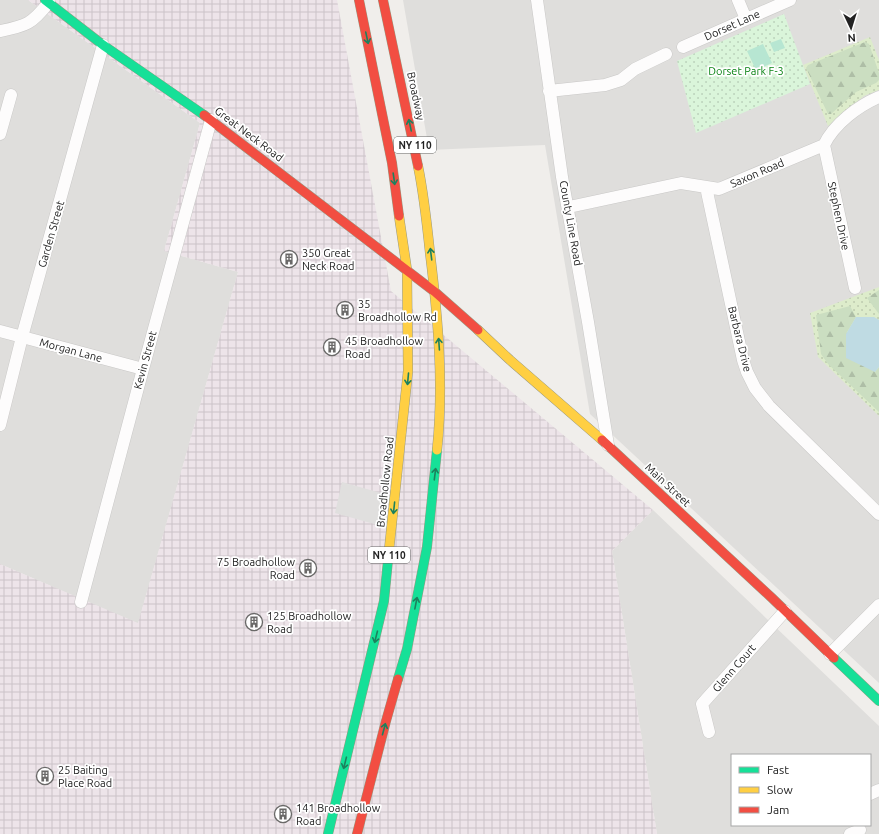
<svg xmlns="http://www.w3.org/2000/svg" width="879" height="834" viewBox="0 0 879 834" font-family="Ubuntu,sans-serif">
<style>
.residential{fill:#dfdedc;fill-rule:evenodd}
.industrial{fill:url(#industrial-grid)}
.grass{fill:url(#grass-dots)}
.forest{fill:url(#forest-firs)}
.park{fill:url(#park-dots)}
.pitch{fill:#b7e6d2}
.parking{fill:#e0dfde}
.water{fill:#bfdbe3}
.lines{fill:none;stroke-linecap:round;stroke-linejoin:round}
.street-casing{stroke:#c9c8c7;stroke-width:13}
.fast-casing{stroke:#999a82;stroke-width:10}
.slow-casing{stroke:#999a82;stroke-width:10}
.jam-casing{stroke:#999a82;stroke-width:10}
.street{stroke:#fdfcfc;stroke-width:12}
.fast{stroke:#16e098;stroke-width:9}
.slow{stroke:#ffcf43;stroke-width:9}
.jam{stroke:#f24e42;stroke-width:9}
.oneway{stroke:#1c815d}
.labels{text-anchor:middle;stroke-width:3.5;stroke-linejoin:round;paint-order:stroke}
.shield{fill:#fff;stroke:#646464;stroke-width:1}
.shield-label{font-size:10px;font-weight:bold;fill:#222}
.street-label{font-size:11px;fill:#222;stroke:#fff}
.park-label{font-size:11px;fill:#0c8416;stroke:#fff}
.poi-label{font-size:11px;fill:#222;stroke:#fff;text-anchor:start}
</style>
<defs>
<pattern id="industrial-grid" width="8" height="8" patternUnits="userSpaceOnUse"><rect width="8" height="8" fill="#ede4e9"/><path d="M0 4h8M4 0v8" fill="none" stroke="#cbc3c8"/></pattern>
<pattern id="grass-dots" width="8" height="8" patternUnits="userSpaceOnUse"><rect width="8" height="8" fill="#ddeccb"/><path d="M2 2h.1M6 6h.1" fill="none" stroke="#bdcaae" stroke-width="1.8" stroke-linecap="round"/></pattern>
<pattern id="forest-firs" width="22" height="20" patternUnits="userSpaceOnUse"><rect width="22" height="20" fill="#cbdec1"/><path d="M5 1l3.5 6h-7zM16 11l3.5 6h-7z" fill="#aebea6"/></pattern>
<pattern id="park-dots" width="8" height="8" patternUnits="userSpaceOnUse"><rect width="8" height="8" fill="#daf5da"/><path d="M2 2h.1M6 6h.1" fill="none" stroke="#bbd2bb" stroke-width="1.8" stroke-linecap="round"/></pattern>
</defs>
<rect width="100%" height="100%" fill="#f0eeeb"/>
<path class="residential" d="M0 0H28L200 123 164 251 238 272 138 624 0 564Z
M403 0H879V683L590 414 545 145 429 150Z
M653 510 879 726V834H657L612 551ZM732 755H870V825H732Z"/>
<path class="industrial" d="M28 0H337L391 291 653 510 612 551 657 834H0V564L138 623 238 272 164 251 200 123Z"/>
<path class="grass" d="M870 37 879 60V90L864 96 828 126 803 65Z
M879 287V416L818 357 810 313Z"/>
<path class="forest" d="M865 42 869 44 879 73V80L876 83 856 92 831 114H828L806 68 808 65Z
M879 290V314L867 298Z
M850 306 856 317 846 334 875 372 879 367V412L828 364 821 354 816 315Z"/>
<path class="park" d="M784 14 810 84 696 133 677 61Z"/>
<path class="pitch" d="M781 39 785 48 774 52 770 43Z
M763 44 772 63 756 70 747 51Z"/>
<path class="parking" d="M342 482 395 497 392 529 335 513Z"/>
<path class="water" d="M856 317H874L879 320V367L875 372 846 358V334Z"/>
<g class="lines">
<g class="street-casing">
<path id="street" d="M537 0 562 177 588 322 608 445
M738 0 746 19
M0 31C26 26 32 24 49 2
M683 47 790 0
M549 91 605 85 621 80 635 69 666 54
M0 134 11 95
M824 145 855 288
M706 187 743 360 747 372 755 388 769 406 879 514
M569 207 681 183 719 189 824 145C834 124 858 106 879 97
M0 331 143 369
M0 425 22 337 103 45
M81 602 143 369 211 120
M830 654 879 605
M709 732 702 704 785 611
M870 794 879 790
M850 834 860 830"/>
</g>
<g class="fast-casing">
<path id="fast" d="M45 0 103 45 204 115
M834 658 879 701
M398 679 407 649 427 547 437 450
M328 834 384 601 389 550"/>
</g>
<g class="slow-casing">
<path id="slow" d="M418 166C424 195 427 224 430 253 438 318 444 384 437 450
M478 330 510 360 602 440
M389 550 408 371 407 270 399 216"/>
</g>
<g class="jam-casing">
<path id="jam" d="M359 0 392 163 399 216
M383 0 418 166
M204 115 435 292 478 330
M602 440 772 598 834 658
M357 834 386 721 398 679"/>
</g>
<use href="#street" class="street"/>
<use href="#fast" class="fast"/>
<use href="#slow" class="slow"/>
<use href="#jam" class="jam"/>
</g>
<defs><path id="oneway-shaft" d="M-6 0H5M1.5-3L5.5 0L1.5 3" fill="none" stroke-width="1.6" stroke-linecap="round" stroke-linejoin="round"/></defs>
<g class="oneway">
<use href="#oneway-shaft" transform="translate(367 38) rotate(78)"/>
<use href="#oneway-shaft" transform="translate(410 125) rotate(-102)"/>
<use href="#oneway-shaft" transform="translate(394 179) rotate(82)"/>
<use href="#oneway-shaft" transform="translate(431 254) rotate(-97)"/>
<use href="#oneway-shaft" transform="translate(439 344) rotate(-94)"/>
<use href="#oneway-shaft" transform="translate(408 379) rotate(95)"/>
<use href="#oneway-shaft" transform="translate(435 474) rotate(-83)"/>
<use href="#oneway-shaft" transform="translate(394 508) rotate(96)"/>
<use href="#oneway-shaft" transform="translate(416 603) rotate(-79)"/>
<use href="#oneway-shaft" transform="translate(376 637) rotate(104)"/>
<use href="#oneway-shaft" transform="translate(384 729) rotate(-75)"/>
<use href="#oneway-shaft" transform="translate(345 763) rotate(104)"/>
</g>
<defs>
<g id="building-ring" transform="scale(0.9)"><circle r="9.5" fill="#fff" stroke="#6a6968" stroke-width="1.5"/><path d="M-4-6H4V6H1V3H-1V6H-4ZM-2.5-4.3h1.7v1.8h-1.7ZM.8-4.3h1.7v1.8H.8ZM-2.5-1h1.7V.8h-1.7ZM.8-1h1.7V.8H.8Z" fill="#6a6968"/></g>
</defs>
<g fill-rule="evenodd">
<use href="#building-ring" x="289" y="259"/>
<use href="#building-ring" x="345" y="310"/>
<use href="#building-ring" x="332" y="347"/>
<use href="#building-ring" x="308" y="568"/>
<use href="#building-ring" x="254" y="622"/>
<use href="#building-ring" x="45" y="776"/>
<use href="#building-ring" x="283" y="814"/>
</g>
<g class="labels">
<g class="shield">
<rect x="394" y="137" width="42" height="16" rx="3"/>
<rect x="368" y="547" width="42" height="16" rx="3"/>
</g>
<g class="shield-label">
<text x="415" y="149">NY 110</text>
<text x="389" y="559">NY 110</text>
</g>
<g class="street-label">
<text transform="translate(732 25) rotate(-24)" y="4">Dorset Lane</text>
<text transform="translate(416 96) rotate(78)" y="4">Broadway</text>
<text transform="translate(249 134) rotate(37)" y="4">Great Neck Road</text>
<text transform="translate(757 173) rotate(-23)" y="4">Saxon Road</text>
<text transform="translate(839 216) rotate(78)" y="4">Stephen Drive</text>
<text transform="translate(571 223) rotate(80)" y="4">County Line Road</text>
<text transform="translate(51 234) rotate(-74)" y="4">Garden Street</text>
<text transform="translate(740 339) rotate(76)" y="4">Barbara Drive</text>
<text transform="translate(71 350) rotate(15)" y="4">Morgan Lane</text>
<text transform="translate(145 360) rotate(-75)" y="4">Kevin Street</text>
<text transform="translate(385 482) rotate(-84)" y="4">Broadhollow Road</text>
<text transform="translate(668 485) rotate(43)" y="4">Main Street</text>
<text transform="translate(734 668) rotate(-49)" y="4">Glenn Court</text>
</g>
<g class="park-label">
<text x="746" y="75">Dorset Park F-3</text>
</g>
<g class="poi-label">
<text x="302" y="257">350 Great<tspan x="302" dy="13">Neck Road</tspan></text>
<text x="358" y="308">35<tspan x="358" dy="13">Broadhollow Rd</tspan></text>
<text x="345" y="345">45 Broadhollow<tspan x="345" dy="13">Road</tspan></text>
<text x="295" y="566" text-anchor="end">75 Broadhollow<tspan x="295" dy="13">Road</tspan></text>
<text x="267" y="620">125 Broadhollow<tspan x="267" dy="13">Road</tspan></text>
<text x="58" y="774">25 Baiting<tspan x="58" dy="13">Place Road</tspan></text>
<text x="296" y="812">141 Broadhollow<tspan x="296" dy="13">Road</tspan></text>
</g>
</g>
<rect x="731" y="754" width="140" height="72" fill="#ffffff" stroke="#a7a7a7"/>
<rect x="739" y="767" width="20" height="6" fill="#16e098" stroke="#a7a7a7"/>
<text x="767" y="774" font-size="12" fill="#222222">Fast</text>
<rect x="739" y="787" width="20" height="6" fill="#ffcf43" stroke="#a7a7a7"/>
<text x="767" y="794" font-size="12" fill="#222222">Slow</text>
<rect x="739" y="807" width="20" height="6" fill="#f24e42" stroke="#a7a7a7"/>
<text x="767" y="814" font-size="12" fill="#222222">Jam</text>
<g transform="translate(851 28) rotate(176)" stroke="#ffffff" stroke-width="3" paint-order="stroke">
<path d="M0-3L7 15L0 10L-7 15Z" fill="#222222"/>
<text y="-6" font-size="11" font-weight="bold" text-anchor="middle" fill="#222222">N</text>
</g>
</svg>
